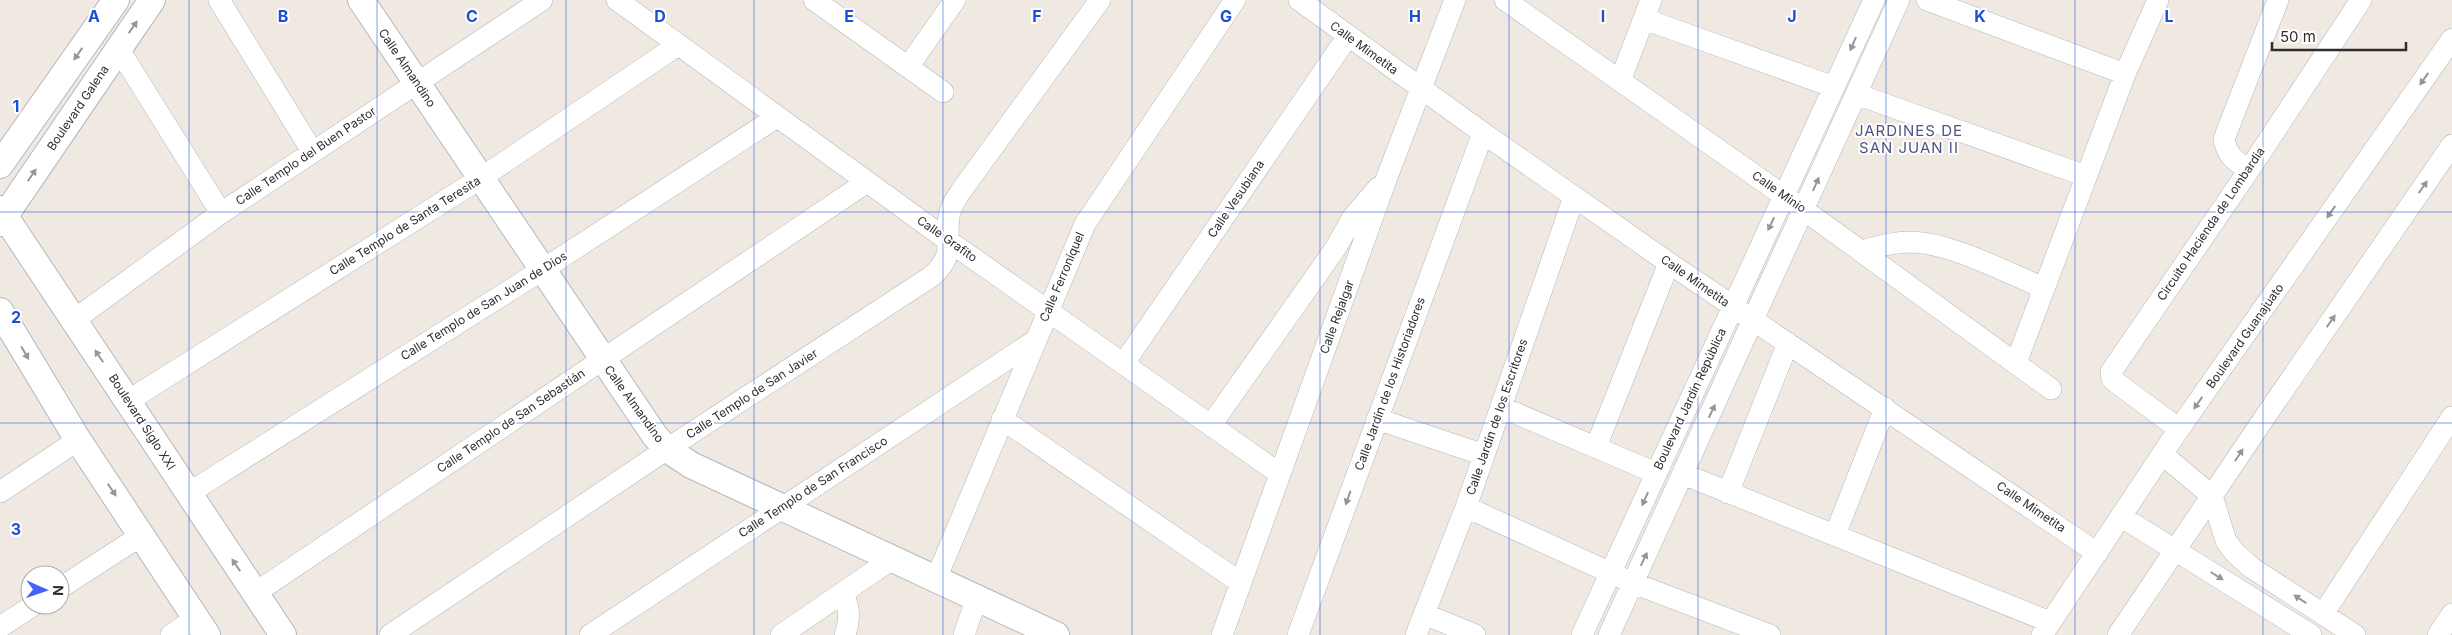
<svg xmlns="http://www.w3.org/2000/svg" width="2452" height="635" viewBox="0 0 2452 635" font-family="Inter,sans-serif">
<style>
.lines{fill:none;stroke-linecap:round;stroke-linejoin:round}
.minor-casing{stroke:#b4b7c1;stroke-width:22}
.tertiary-casing{stroke:#b4b7c1;stroke-width:28}
.minor{stroke:#fff;stroke-width:21}
.tertiary{stroke:#fff;stroke-width:26}
.oneway{fill:#969696}
.grid{fill:none;stroke:#1d4ed8;stroke-width:1;stroke-opacity:0.55}
.labels{text-anchor:middle;stroke-width:4;stroke-linejoin:round;paint-order:stroke}
.street-label{font-size:12px;fill:#2e2e2e;stroke:#fff}
.quarter-label{font-size:15px;letter-spacing:1px;fill:#4d5680;stroke:#fff}
.grid-label{font-size:16px;text-anchor:middle;font-weight:bold;fill:#1d4ed8;stroke:#fff;stroke-width:4;stroke-linejoin:round;paint-order:stroke}
</style>
<rect width="100%" height="100%" fill="#efe9e1"/>
<g class="lines">
<g class="minor-casing">
<path id="minor" d="M219 0 312 151
M617 0 950 242 1280 474
M814 0 943 92
M1299 0 1483 133 1669 263 2097 553
M1505 0 1804 210 2051 389
M1927 0 2125 74
M1644 19 1834 87
M118 48 221 213
M908 67 955 0
M1620 81 1651 0
M1856 94 2086 176
M2249 170C2235 161 2227 156 2224 139L2278 0
M1862 251C1878 246 1894 242 1911 242 1952 243 2005 272 2044 288
M74 320 221 213 542 0
M1124 363 1348 36
M2016 363 2125 74 2158 0
M128 401 481 178 678 45
M1501 407 1656 473
M1002 419 1241 583
M1377 419 1484 455
M1211 425 1335 249 1353 217 1378 188
M2179 429 2117 383 2112 379 2111 372 2249 170 2361 0
M1596 447 1669 263
M2162 454 2212 496
M1683 474 2050 622
M0 492 78 440
M189 493 542 270 777 117
M1728 493 1788 343
M2212 496 2226 541 2236 554 2252 568 2355 635
M1466 507 1633 583 1770 635
M2122 517 2311 635
M1835 535 1885 408
M936 579 1085 224 1235 0
M60 588 142 535
M255 593 867 182
M843 594C850 608 850 620 845 635
M1424 614 1475 635
M2323 614 2452 417
M0 627 34 605
M171 635 196 618
M390 635 667 449 932 276C956 254 945 244 949 217 950 207 956 199 961 191L1100 0
M590 635 1036 340
M781 635 892 559
M964 635 976 600
M1222 635 1387 177 1455 0
M1298 635 1483 133
M1416 635 1466 507 1574 197
M1582 635 1874 0
M1609 635 1899 0
M2042 635 2179 429 2452 39
M2118 635 2267 414 2452 145
M2438 635 2452 614"/>
</g>
<g class="tertiary-casing">
<path id="tertiary" d="M361 0 655 436 667 449 691 465 1056 635
M0 165 116 0
M0 209 283 635
M0 223 152 0
M0 311 78 440 207 635"/>
</g>
<use href="#minor" class="minor"/>
<use href="#tertiary" class="tertiary"/>
</g>
<defs><path id="oneway-solid" d="M-6-.8H1V-3.2L6.5 0L1 3.2V.8H-6Z" transform="scale(1.25)"/></defs>
<g class="oneway">
<use href="#oneway-solid" transform="translate(133 27) rotate(-55)"/>
<use href="#oneway-solid" transform="translate(1853 44) rotate(114)"/>
<use href="#oneway-solid" transform="translate(78 54) rotate(125)"/>
<use href="#oneway-solid" transform="translate(2424 79) rotate(125)"/>
<use href="#oneway-solid" transform="translate(32 175) rotate(-56)"/>
<use href="#oneway-solid" transform="translate(1816 184) rotate(-66)"/>
<use href="#oneway-solid" transform="translate(2423 187) rotate(-55)"/>
<use href="#oneway-solid" transform="translate(2331 212) rotate(125)"/>
<use href="#oneway-solid" transform="translate(1771 224) rotate(115)"/>
<use href="#oneway-solid" transform="translate(2331 321) rotate(-55)"/>
<use href="#oneway-solid" transform="translate(25 353) rotate(59)"/>
<use href="#oneway-solid" transform="translate(99 356) rotate(-124)"/>
<use href="#oneway-solid" transform="translate(2198 403) rotate(125)"/>
<use href="#oneway-solid" transform="translate(1712 411) rotate(-65)"/>
<use href="#oneway-solid" transform="translate(2239 455) rotate(-57)"/>
<use href="#oneway-solid" transform="translate(112 490) rotate(56)"/>
<use href="#oneway-solid" transform="translate(1348 498) rotate(110)"/>
<use href="#oneway-solid" transform="translate(1645 499) rotate(114)"/>
<use href="#oneway-solid" transform="translate(1644 559) rotate(-65)"/>
<use href="#oneway-solid" transform="translate(236 565) rotate(-124)"/>
<use href="#oneway-solid" transform="translate(2217 576) rotate(32)"/>
<use href="#oneway-solid" transform="translate(2300 599) rotate(-147)"/>
</g>
<path class="grid" d="M189 0V635M377 0V635M566 0V635M754 0V635M943 0V635M1132 0V635M1320 0V635M1509 0V635M1698 0V635M1886 0V635M2075 0V635M2263 0V635M0 212H2452M0 423H2452"/>
<g class="labels">
<g class="street-label">
<text transform="translate(1364 48) rotate(36)" y="4">Calle Mimetita</text>
<text transform="translate(407 68) rotate(56)" y="4">Calle Almandino</text>
<text transform="translate(78 108) rotate(-56)" y="4">Boulevard Galena</text>
<text transform="translate(306 156) rotate(-34)" y="4">Calle Templo del Buen Pastor</text>
<text transform="translate(1779 192) rotate(35)" y="4">Calle Minio</text>
<text transform="translate(1236 199) rotate(-56)" y="4">Calle Vesubiana</text>
<text transform="translate(2211 224) rotate(-56)" y="4">Circuito Hacienda de Lombardia</text>
<text transform="translate(405 226) rotate(-32)" y="4">Calle Templo de Santa Teresita</text>
<text transform="translate(947 239) rotate(35)" y="4">Calle Grafito</text>
<text transform="translate(1062 277) rotate(-67)" y="4">Calle Ferroníquel</text>
<text transform="translate(1695 281) rotate(35)" y="4">Calle Mimetita</text>
<text transform="translate(484 306) rotate(-32)" y="4">Calle Templo de San Juan de Dios</text>
<text transform="translate(1337 317) rotate(-70)" y="4">Calle Rejalgar</text>
<text transform="translate(2245 336) rotate(-55)" y="4">Boulevard Guanajuato</text>
<text transform="translate(1390 384) rotate(-70)" y="4">Calle Jardín de los Historiadores</text>
<text transform="translate(752 394) rotate(-33)" y="4">Calle Templo de San Javier</text>
<text transform="translate(1690 399) rotate(-65)" y="4">Boulevard Jardín República</text>
<text transform="translate(634 404) rotate(54)" y="4">Calle Almandino</text>
<text transform="translate(1497 417) rotate(-71)" y="4">Calle Jardín de los Escritores</text>
<text transform="translate(511 421) rotate(-34)" y="4">Calle Templo de San Sebastián</text>
<text transform="translate(142 422) rotate(57)" y="4">Boulevard Siglo XXI</text>
<text transform="translate(813 487) rotate(-33)" y="4">Calle Templo de San Francisco</text>
<text transform="translate(2031 507) rotate(34)" y="4">Calle Mimetita</text>
</g>
<g class="quarter-label">
<text x="1909" y="136">JARDINES DE<tspan x="1909" dy="17">SAN JUAN II</tspan></text>
</g>
</g>
<g class="grid-label">
<text x="94" y="22">A</text>
<text x="283" y="22">B</text>
<text x="472" y="22">C</text>
<text x="660" y="22">D</text>
<text x="849" y="22">E</text>
<text x="1037" y="22">F</text>
<text x="1226" y="22">G</text>
<text x="1415" y="22">H</text>
<text x="1603" y="22">I</text>
<text x="1792" y="22">J</text>
<text x="1980" y="22">K</text>
<text x="2169" y="22">L</text>
<text x="16" y="112">1</text>
<text x="16" y="323">2</text>
<text x="16" y="535">3</text>
</g>
<g transform="translate(45 590) rotate(92)"><circle r="24" fill="#ffffff" stroke="#ababab"/>
<path d="M0-4L9 19L0 12L-9 19Z" fill="#4264fb"/>
<text y="-8" font-size="14" font-weight="bold" text-anchor="middle" fill="#2e2e2e">N</text>
</g>
<path d="M2272 42v8h134v-8" fill="none" stroke="#2e2e2e" stroke-width="2.5"/>
<text x="2280" y="42" font-size="15" fill="#2e2e2e" stroke="#ffffff" stroke-width="4" paint-order="stroke">50 m</text>
</svg>
